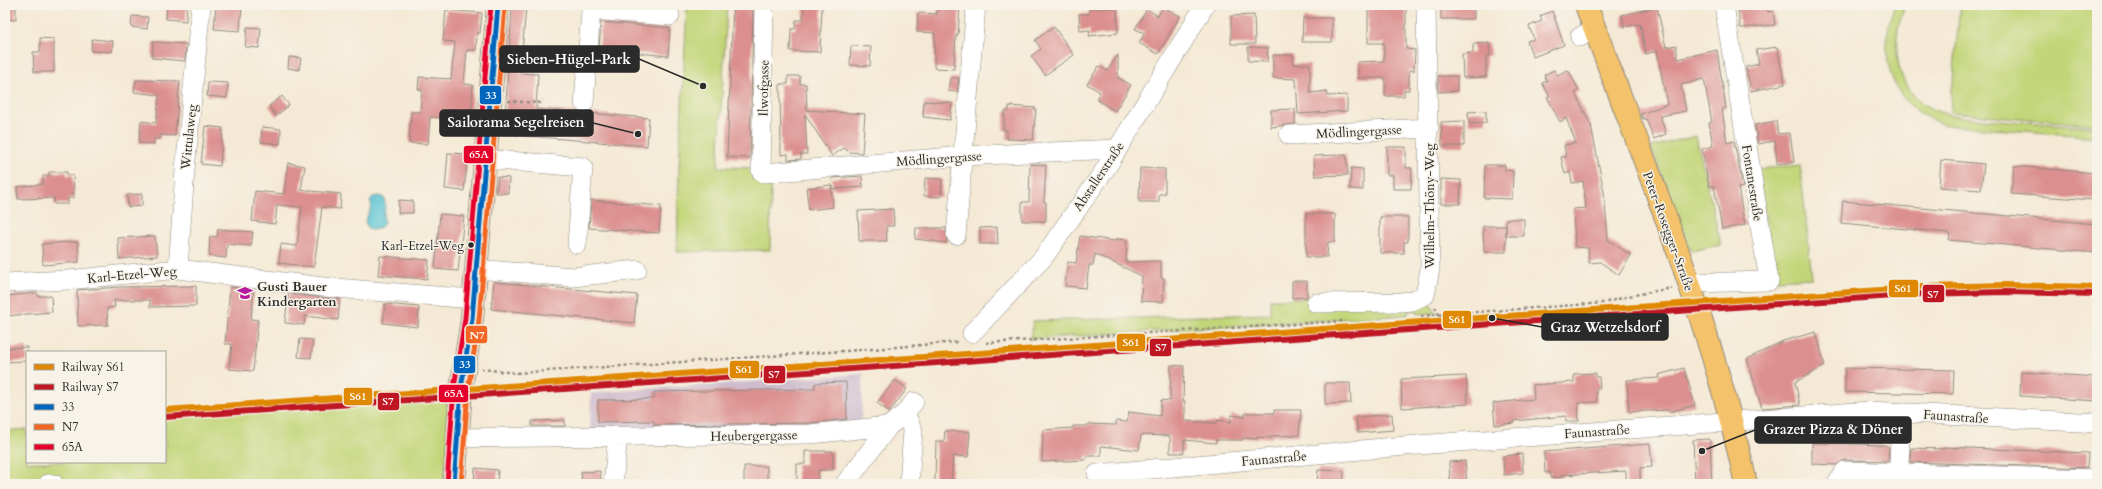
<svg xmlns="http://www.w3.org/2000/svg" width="2102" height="489" viewBox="0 0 2102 489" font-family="Cardo,serif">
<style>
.industrial{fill:#cfbdcf}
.green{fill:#c2d578;stroke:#768052}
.water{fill:#59c4d4;stroke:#427880}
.building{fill:#db8f8e}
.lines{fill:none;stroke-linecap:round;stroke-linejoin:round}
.minor-casing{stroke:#908a80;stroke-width:20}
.major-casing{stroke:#908a80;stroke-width:24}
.path{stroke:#908a80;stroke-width:2.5;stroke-dasharray:3 3;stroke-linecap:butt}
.minor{stroke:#fff;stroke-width:19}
.major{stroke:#f3c26a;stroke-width:22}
.bus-1-casing{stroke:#f7f3e8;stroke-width:8}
.bus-2-casing{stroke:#f7f3e8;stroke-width:8}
.bus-3-casing{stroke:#f7f3e8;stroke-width:8}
.bus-1{stroke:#0065bd;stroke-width:5}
.bus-2{stroke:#f26522;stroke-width:5}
.bus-3{stroke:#e4002b;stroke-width:5}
.rail-1-casing{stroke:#f7f3e8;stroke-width:9}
.rail-2-casing{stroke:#f7f3e8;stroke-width:9}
.rail-1{stroke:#df8804;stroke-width:6}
.rail-2{stroke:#be1622;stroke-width:6}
.bus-dot{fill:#2b2b2b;stroke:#f7f3e8;stroke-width:1.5}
.labels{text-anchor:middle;stroke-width:3;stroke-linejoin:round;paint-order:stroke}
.bus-label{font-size:12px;fill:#2b2b2b;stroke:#f7f3e8;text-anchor:end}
.street-label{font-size:13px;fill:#2b2b2b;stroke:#f7f3e8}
.poi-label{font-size:13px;font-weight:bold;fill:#2b2b2b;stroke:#f7f3e8;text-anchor:start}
.leader{fill:none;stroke:#2b2b2b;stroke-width:1.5}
.callout-dot{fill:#2b2b2b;stroke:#f7f3e8;stroke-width:1.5}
.callout{fill:#2b2b2b;stroke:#2b2b2b;stroke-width:1.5}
.callout-label{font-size:14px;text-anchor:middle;font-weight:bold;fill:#fff}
.line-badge{stroke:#f7f3e8;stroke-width:1.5}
.badge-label{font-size:11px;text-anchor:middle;font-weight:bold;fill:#fff}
</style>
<rect width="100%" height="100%" fill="#f7f3e8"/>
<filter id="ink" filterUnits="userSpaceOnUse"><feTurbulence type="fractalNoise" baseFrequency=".025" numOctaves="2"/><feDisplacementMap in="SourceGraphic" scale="8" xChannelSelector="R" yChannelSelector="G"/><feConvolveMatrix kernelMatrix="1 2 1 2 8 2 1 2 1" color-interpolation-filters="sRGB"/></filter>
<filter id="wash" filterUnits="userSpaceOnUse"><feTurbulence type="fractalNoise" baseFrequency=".012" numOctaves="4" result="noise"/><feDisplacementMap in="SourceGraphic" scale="16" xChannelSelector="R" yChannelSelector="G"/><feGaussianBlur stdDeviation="0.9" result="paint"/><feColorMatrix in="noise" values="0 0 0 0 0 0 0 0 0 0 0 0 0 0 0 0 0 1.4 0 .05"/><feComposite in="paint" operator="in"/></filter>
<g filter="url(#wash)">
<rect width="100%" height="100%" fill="#f4e9d4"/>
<path class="industrial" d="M863 374 861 424 590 432 591 393Z"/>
<path class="green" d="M687 5H727L718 167 759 168 771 176 770 250 677 252 679 167Z
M1895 5H1906C1897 23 1895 41 1898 61 1908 121 1965 117 2012 121 2040 123 2069 125 2097 127V137C2062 134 2026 131 1991 129 1976 127 1958 128 1943 124 1889 107 1876 53 1895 5Z
M1960 5H2097V125L1950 112Z
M1696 136 1721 245 1691 251 1651 147Z
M1800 165 1812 278 1776 280 1757 169Z
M1308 298 1425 299 1437 313 1417 314 1416 310 1408 311V315L1030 339 1033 321 1270 314V299Z
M441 397 451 408 445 484H5V431L27 429V462H165V417Z"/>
<path class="water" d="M379 196 384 198C387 208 382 213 384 222L380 228 373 230 368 228 365 222 372 205 370 201 373 197Z"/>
<g id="blocks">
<path class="building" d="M5 5H16V20L5 19Z
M167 5H187L186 21 166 19Z
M216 5H242L240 31 214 29Z
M733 5H753L750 158 727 157Z
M804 5H822L820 52 790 51 791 29H795L796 20H803Z
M938 5H960L958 35H956L954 69 934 68 935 33 917 32 918 13 937 14Z
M1368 5H1406V49L1415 50 1414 71 1409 70V90H1404V96H1385V78H1358V62L1384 61V43H1368Z
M1441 5H1474V19H1441Z
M1738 5H1767L1768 12 1773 11 1775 25 1740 28Z
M512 7 526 8 520 73 538 74 536 109 649 118 647 146 504 134Z
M1163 7 1180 16 1158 54 1139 43 1145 33 1135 29 1147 9 1158 16Z
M1657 7 1666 47 1676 45 1678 59 1717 50 1726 108 1722 109 1727 143 1734 141 1743 187 1738 188 1745 225 1722 229 1714 186H1709L1702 149 1713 146 1709 123 1712 122 1704 79 1681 85 1686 111 1660 116 1666 134 1654 139 1646 119H1643L1641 114 1667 104 1657 51 1646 54 1640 24 1624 27 1622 15Z
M1089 8H1117L1118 33 1089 36 1090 30 1080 31 1079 14H1089Z
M446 10 482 13 480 33H477L476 50H467L464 84 473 85 471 120 430 117 428 144 409 143 411 112H420L422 90 418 89 419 77 451 79 455 42 443 41Z
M1552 11 1564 45 1533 57 1527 41 1534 39 1529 26 1542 21 1540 16Z
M1254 15 1255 44H1231V16Z
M132 16 148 17 147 29 131 27Z
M1303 18H1332V42H1302Z
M601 22 670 28 668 56 599 49Z
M247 27 261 28 259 48 245 47Z
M1054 27 1074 55 1045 75 1031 56 1041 49 1035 40Z
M40 38 54 39V72H34L33 52H40Z
M92 39 113 41 112 52 91 51Z
M153 42 186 44 185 61 152 58Z
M1489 43 1490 56H1486V77L1463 78 1462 54 1473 53V44Z
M851 46 871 47 870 66 850 65Z
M1248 47 1268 48 1267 62 1248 61Z
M1777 47 1785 84 1751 91 1746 67 1759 64 1756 50Z
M1118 55V79L1119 78 1131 85 1115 111 1096 99 1100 92 1087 84 1099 66 1107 71Z
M1273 55H1293V64H1310V93L1327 91 1328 96 1347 95V111L1298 114 1296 79 1273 78Z
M289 57 301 58 299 70 288 68Z
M1554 70 1557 75 1568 70 1579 90 1575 93 1591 125 1604 192 1608 240 1631 255 1619 275 1600 262 1589 263 1588 248 1575 247 1573 209 1586 208 1583 181 1572 183 1570 172 1565 174 1561 157H1566L1564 145 1576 143 1566 118 1560 122 1547 97 1550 96 1542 83 1547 81 1544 75Z
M788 76H800V84H806L807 110 865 114 862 153 849 152 844 148 832 156 805 114 807 154H801V159L788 160V154L781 155 780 84H788Z
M1438 76H1457V91L1438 92Z
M950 78H959L957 92 948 91Z
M136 80 180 81 175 136 160 135V139H154V144L139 143 141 121 156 123 159 95 134 92Z
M208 82 228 83 227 98 207 96Z
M282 96 289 105 276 116 269 106Z
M924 101 952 103 950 120 923 117Z
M1009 106 1036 108 1033 140 1007 139V130H1003L1005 111H1009Z
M1295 109V124L1271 127V110Z
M1486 111V123L1469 124 1468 112Z
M1464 121V146H1442L1441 122Z
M1776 121 1778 134 1790 133 1794 162 1777 164 1775 141 1758 144 1755 125Z
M205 126 223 128 220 166 201 164Z
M262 127 281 129 280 144 261 142Z
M1387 147H1406V168H1412L1411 189H1393V175H1387Z
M448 153 468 154 464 191 445 189Z
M1339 155H1346L1348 175 1315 176 1314 156Z
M1941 160 1984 164 1981 190 1939 187Z
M288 163 305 166 301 190 341 194 340 209 322 207 314 267 279 263 281 244 297 246 302 207 277 205 275 224 252 221 255 191 284 194Z
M1030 164 1046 165 1044 202H1046V221H1022V202H1029Z
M1485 165H1505V170L1513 171 1512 199 1484 198Z
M2014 166 2097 173 2095 200 2011 194Z
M1140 168 1165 169V194H1159V202H1139Z
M1351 168 1363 169V190L1350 189Z
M49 172H67V175H73L74 198H68V204H54V198L18 199 17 187 43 184V176H49Z
M862 176 863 187 833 189 832 178Z
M498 177 509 178 508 193H496Z
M925 178 942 179 941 197 924 196Z
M1441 179 1461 180 1460 204H1441Z
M831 185 833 207 809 210 806 188Z
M142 194V206L128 207 127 195Z
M399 200 413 201V213H398Z
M591 200 661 206 659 233 589 228Z
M1843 201 2097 224V253L1949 240 1950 233 1841 223Z
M893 209 894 226H886L887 241H859L858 211Z
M440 214 464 216 458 271 435 269Z
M1306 214H1335V242H1328L1327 257H1306Z
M1380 217H1408V242H1404V253H1380Z
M1506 219H1524V236H1506Z
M1483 226H1506V252H1484Z
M997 227 998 244H980V228Z
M916 228H946L947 243 915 239Z
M218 229 253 232 251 246 227 244 226 258 209 256 210 236 217 237Z
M155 236 157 256 119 259 118 238Z
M1080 236 1115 241V239L1127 240 1126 262 1161 261V278H1164L1163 302 1141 301 1142 276 1095 254 1093 265H1089L1086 288 1065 286 1068 262 1076 263Z
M70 242H78L79 262 43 265 42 244Z
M380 256 429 260 427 279 378 275Z
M1292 281H1307V297L1292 298Z
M494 282 637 295 634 323 491 309Z
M196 286V306L150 307V300H114L115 307 107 308 108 325 78 326 77 290 120 287Z
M230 287 254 290 251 319 258 320 253 371 229 369 232 344H225Z
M37 293 38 296H51L52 312 5 316V296Z
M288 294 340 299 338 320 305 316 304 325 285 323Z
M385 304 419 307 418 327 383 323Z
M1816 332 1825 366 1795 382 1800 405 1762 408 1747 359 1783 341Z
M300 339 313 340 311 358 298 357Z
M27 347V361L5 362V348Z
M1171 365 1184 366 1183 401H1185V421L1217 423 1218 420 1231 422V415L1245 417V413H1274V410H1301L1299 435 1272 436V438L1257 437V439L1243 438V440H1216V443L1184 440V453H1170V436L1141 435 1139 450 1101 446V456H1086V460L1042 462 1043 430 1073 428V426H1087L1088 424 1116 425V421L1127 422 1129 412 1160 416 1161 400 1170 401Z
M1684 368 1695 405 1669 412 1668 410 1629 412 1627 380 1659 378 1658 375Z
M1845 368 1954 370 1953 394 1845 392Z
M2021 372 2097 377V401L2020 396Z
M1596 373V377H1599L1600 388H1596L1597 402 1578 403 1579 421H1566V416L1514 421 1515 423 1495 425 1493 403 1534 399 1533 385 1574 382V374Z
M1466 376 1468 404 1402 408 1401 379Z
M895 380 907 389 889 412 877 403Z
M846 382 847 419 809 423 654 425V421L598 422V400L654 399V392L815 389V383Z
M1325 383H1350L1351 403 1325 404Z
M1392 414 1393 430 1358 433 1356 417Z
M565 420V426H532V421Z
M945 431 970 432 968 457 953 456 951 484 935 483 936 441H944Z
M1710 439 1712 484H1695L1693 440Z
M1812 443 1885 445 1889 447 1888 461 1845 460 1836 465 1812 464Z
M1650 444 1652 467 1640 468V484H1626V471L1562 475V477L1550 478V472L1545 473 1544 452Z
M1944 447 2088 453 2087 468 1910 462 1911 448 1944 449Z
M805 451H833V470H818V482H797V464H805Z
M1522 454 1523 473 1504 475 1503 456Z
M1465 461 1467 484H1450L1449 462Z
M744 466H767V484H744Z
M475 468 498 470 497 484H474Z
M1318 470 1344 471 1343 484H1317Z
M600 471 601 484H582L581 472Z"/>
</g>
</g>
<g filter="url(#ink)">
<use href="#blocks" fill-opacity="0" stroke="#908a80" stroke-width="1"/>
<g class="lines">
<g class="minor-casing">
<path id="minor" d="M591 5V10L670 16
M764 5 761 171 764 173 963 156 1117 149
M1580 37 1594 29
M584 103 591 10
M1289 135 1429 128
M484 159 583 167 577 244
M956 235 976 5
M178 269 185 170 201 5
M476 269 573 277 637 270
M5 283 68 280 178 269 323 287 473 299
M1689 283 1769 281 1724 5
M1316 303 1401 302 1412 301 1425 295 1430 269 1426 5
M972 333 1043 258 1106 168 1205 5
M1901 412 1899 464 1905 484
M905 413 913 431 909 484
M457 438 810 434 889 426
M1097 474 1405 446 1870 411 2097 423
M48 484H54
M613 484 618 436
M845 484 889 426 905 413 914 402
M1837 484 1845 471 2097 479"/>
</g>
<g class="major-casing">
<path id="major" d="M1586 5C1644 163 1711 319 1746 484
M454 484 461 389 472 319 498 5"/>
</g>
<path class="path" d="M508 101 540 103 543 100
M1435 307 1439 315
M1421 316 1604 303 1629 296 1672 288
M986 343 1343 321
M481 369 517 373 874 349 958 342"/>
<use href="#minor" class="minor"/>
<use href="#major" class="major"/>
<g class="bus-1-casing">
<path id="bus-1" d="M454 484 461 389 472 319 498 5"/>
</g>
<g class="bus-2-casing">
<path id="bus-2" d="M461 484 468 390 479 320 505 6"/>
</g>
<g class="bus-3-casing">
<path id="bus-3" d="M447 483 454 388 465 318 491 5"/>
</g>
<use href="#bus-1" class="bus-1"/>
<use href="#bus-2" class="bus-2"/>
<use href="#bus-3" class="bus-3"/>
<g class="rail-1-casing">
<path id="rail-1" d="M165 410 1922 287 2005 285 2097 287"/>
</g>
<g class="rail-2-casing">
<path id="rail-2" d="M165 417 1922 294 2005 292 2097 294"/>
</g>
<use href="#rail-1" class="rail-1"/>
<use href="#rail-2" class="rail-2"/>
</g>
</g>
<defs>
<g id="school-bare" transform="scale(1.2)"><path d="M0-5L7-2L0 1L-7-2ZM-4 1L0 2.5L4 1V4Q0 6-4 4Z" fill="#b5179e" stroke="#f7f3e8" stroke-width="2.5" paint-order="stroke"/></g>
</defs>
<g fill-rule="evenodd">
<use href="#school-bare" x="245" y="293"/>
</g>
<circle class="bus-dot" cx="471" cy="245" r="3.5"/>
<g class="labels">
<g class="bus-label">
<text x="464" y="250">Karl-Etzel-Weg</text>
</g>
<g class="street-label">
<text transform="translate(763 88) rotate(-89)" y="5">Ilwofgasse</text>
<text transform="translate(1359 131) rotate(-3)" y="5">Mödlingergasse</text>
<text transform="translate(188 137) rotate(-84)" y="5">Wittulaweg</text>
<text transform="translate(939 158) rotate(-4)" y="5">Mödlingergasse</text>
<text transform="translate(1098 176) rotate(-56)" y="5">Abstallerstraße</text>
<text transform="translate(1753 183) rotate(81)" y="5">Fontanestraße</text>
<text transform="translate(1429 206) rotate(-90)" y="5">Wilhelm-Thöny-Weg</text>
<text transform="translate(1669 231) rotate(70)" y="5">Peter-Rosegger-Straße</text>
<text transform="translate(132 274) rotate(-5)" y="5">Karl-Etzel-Weg</text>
<text transform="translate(1956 416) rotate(4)" y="5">Faunastraße</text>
<text transform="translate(1597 431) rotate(-4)" y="5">Faunastraße</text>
<text transform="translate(754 435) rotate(-1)" y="5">Heubergergasse</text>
<text transform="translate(1274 458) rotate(-5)" y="5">Faunastraße</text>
</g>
<g class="poi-label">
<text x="257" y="291">Gusti Bauer<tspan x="257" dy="15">Kindergarten</tspan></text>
</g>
</g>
<path class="leader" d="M703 86L639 59M638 134L593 123M1492 318L1542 327M1702 451L1755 430"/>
<g class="callout-dot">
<circle cx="703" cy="86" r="4"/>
<circle cx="638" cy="134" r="4"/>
<circle cx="1492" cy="318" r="4"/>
<circle cx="1702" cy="451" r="4"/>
</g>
<g class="callout">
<rect x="500" y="46" width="139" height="26" rx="4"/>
<rect x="440" y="110" width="153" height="26" rx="4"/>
<rect x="1542" y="314" width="126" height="26" rx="4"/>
<rect x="1755" y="417" width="156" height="26" rx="4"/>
</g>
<g class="callout-label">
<text x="569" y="64">Sieben-Hügel-Park</text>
<text x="516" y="127">Sailorama Segelreisen</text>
<text x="1605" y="332">Graz Wetzelsdorf</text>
<text x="1833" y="434">Grazer Pizza &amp; Döner</text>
</g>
<g class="line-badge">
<rect x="479" y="85" width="23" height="20" rx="4" fill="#0065bd"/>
<rect x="463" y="145" width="31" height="19" rx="4" fill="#e4002b"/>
<rect x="1888" y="279" width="31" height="19" rx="4" fill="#df8804"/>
<rect x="1922" y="284" width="23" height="19" rx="4" fill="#be1622"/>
<rect x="1442" y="310" width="30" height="19" rx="4" fill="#df8804"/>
<rect x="465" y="325" width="23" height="19" rx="4" fill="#f26522"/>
<rect x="1116" y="333" width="30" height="19" rx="4" fill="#df8804"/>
<rect x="1149" y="338" width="23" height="19" rx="4" fill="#be1622"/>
<rect x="453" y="355" width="23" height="19" rx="4" fill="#0065bd"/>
<rect x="729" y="360" width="31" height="19" rx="4" fill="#df8804"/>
<rect x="763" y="365" width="23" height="19" rx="4" fill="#be1622"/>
<rect x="438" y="384" width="31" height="19" rx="4" fill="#e4002b"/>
<rect x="343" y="387" width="30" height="19" rx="4" fill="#df8804"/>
<rect x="377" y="392" width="23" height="19" rx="4" fill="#be1622"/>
</g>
<g class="badge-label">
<text x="491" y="99">33</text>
<text x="479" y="158">65A</text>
<text x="1903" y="292">S61</text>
<text x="1933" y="298">S7</text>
<text x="1457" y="323">S61</text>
<text x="477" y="339">N7</text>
<text x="1131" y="346">S61</text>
<text x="1161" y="351">S7</text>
<text x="465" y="368">33</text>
<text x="744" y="373">S61</text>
<text x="774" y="378">S7</text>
<text x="454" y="397">65A</text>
<text x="358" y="400">S61</text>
<text x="388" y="405">S7</text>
</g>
<rect width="2102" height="489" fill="none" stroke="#f7f3e8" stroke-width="20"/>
<rect x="26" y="351" width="140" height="112" fill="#f7f3e8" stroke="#a5a39c"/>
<rect x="34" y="364" width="20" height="6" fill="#df8804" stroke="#a5a39c"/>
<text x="62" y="371" font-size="12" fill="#2b2b2b">Railway S61</text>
<rect x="34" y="384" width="20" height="6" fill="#be1622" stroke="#a5a39c"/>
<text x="62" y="391" font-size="12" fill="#2b2b2b">Railway S7</text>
<rect x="34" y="404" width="20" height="6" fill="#0065bd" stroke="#a5a39c"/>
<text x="62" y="411" font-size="12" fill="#2b2b2b">33</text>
<rect x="34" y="424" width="20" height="6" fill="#f26522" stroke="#a5a39c"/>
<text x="62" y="431" font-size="12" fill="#2b2b2b">N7</text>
<rect x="34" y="444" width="20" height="6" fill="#e4002b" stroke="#a5a39c"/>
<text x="62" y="451" font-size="12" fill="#2b2b2b">65A</text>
</svg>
